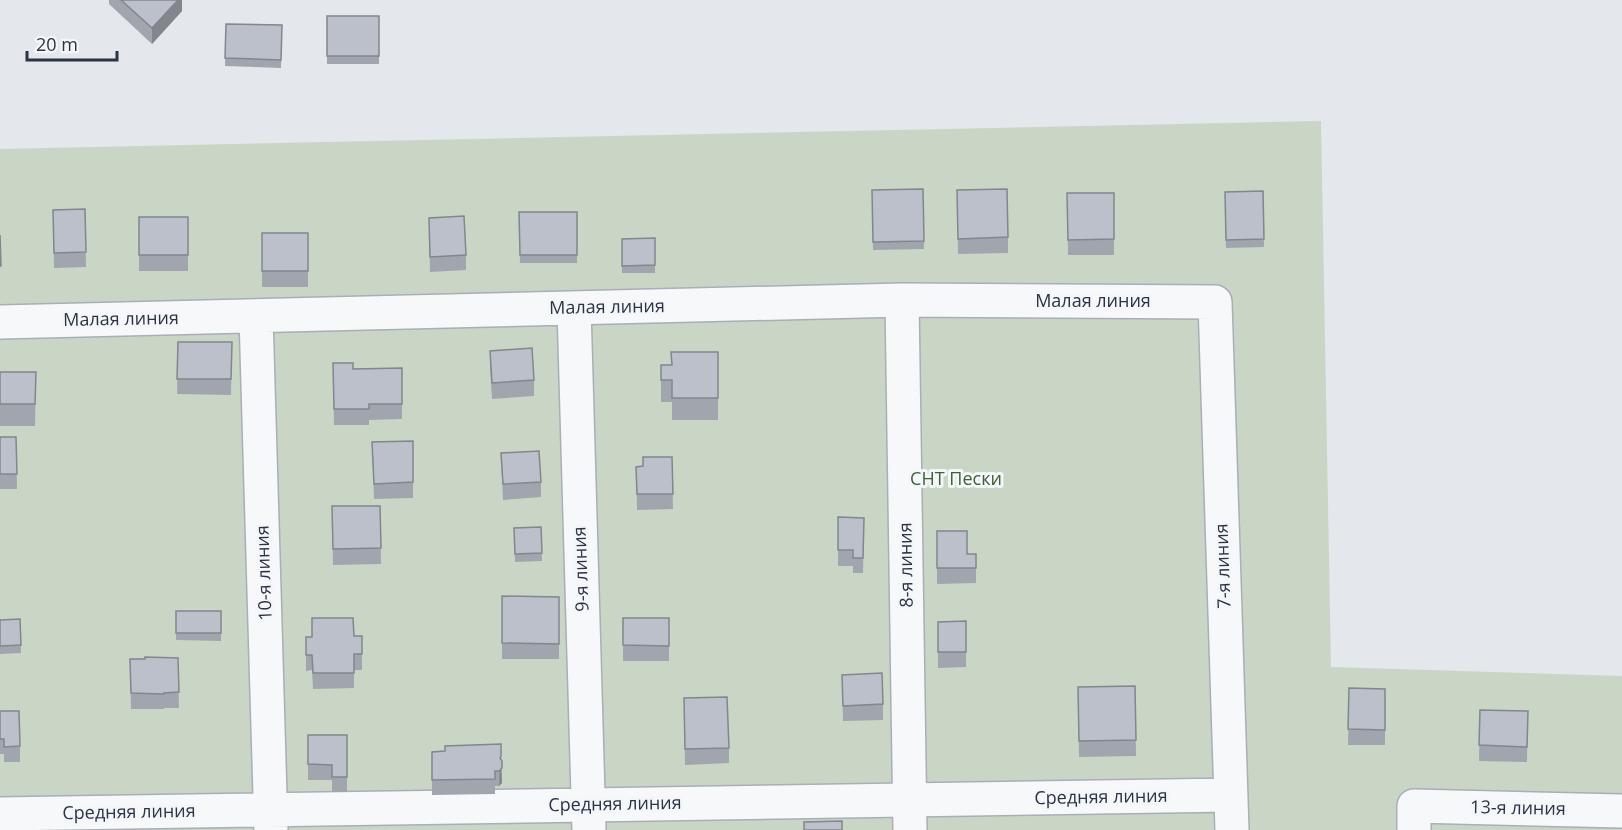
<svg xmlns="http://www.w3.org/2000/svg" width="1622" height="830" viewBox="0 0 1622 830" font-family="'Open Sans',sans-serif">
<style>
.green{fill:#c9d6c5}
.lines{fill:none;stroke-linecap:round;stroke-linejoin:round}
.minor-casing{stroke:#a9aeb7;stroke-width:36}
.minor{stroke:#f7f8fa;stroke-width:33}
.wall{fill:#a1a5ae}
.shaded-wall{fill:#83868d}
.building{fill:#bbc0ca;stroke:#83868d;stroke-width:1.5}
.labels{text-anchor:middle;stroke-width:6;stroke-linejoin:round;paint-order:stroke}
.street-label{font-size:18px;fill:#2b3445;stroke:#f4f6f9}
.park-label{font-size:18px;fill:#3f6138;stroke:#f4f6f9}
</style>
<rect width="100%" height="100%" fill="#e4e7ec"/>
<path class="green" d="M1321 121 1331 667 1622 676V830H0V149Z"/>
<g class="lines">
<g class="minor-casing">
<path id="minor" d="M902 300 910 830
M574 308 589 830
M256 316 271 830
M0 322 902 300 1215 302 1232 830
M0 814 1231 795
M1414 830V806L1622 811"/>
</g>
<use href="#minor" class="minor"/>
</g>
<path class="wall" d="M109 0H182V11L152 44 109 4Z
M327 16H379V64H327Z
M226 24 282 25 281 68 225 66Z
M872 190 924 241V249L873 250Z
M957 190 1008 237V253L958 254Z
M1263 191 1264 247 1226 248 1225 192Z
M1067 193H1114V255H1068Z
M85 209 86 267 54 268 53 210Z
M519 212H577V263H520Z
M139 217H188V271H139Z
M429 218 466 255V270L430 272Z
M262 233H308V287H262Z
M655 238V273H622V239Z
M178 342H232L231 395 177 394Z
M490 351 534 380V396L492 399 490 366Z
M718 352V420H672V402H661V365H671Z
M333 363 353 369 402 368V419L369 420V425H334Z
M0 372H36L35 426H0Z
M0 437H16L17 489H0Z
M413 441V498L374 499 372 442Z
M501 453 541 482V497L503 500Z
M672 457 673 509 637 510 636 467 643 466Z
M332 506H380L381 564 333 565Z
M838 517 864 518 863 573H853V566H838Z
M541 527 542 561 515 562 514 528Z
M937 531 967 554H976V583L937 584Z
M502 596 559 597V659H502Z
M176 611H221V641L176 640Z
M623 618H669V661H623Z
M0 620 21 645V653L0 654Z
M966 621V667L938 668V622Z
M354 636 362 654V670H354V688L313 689 312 670 306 671V637Z
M178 658 179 708H164V709H131L130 659Z
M842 675 883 704V720L843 721Z
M1135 686 1136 756 1079 757 1078 687Z
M1349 688 1385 689V745H1348Z
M684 698 729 748V763L685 765Z
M1480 710 1528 711 1527 762 1479 761Z
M0 711 20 746V762H4V754H0Z
M308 735H347V792H332V780H308Z
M432 752 501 760 502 783 499 786H495V794L432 795Z"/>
<path class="shaded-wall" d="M178 0H182V11L152 44V28Z
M501 756 502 783 499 786 500 758Z"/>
<path class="building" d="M121 0H178L152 28Z
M327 16H379V56H327Z
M226 24 282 25 281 60 225 58Z
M923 189 924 241 873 242 872 190Z
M1007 189 1008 237 958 239 957 190Z
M1263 191 1264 239 1226 240 1225 192Z
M1067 193H1114V239L1068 240Z
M85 209 86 252 54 253 53 210Z
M519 212H577V255H520Z
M464 216 466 255 430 257 429 218Z
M139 217H188V255H139Z
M262 233H308V271H262Z
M0 235 1 266H0Z
M655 238V265L622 266V239Z
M178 342H232L231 379H177Z
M532 348 534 380 492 383 490 351Z
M671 352H718V398H672V380H661V365H672Z
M333 363H353V369L402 368V404H369V409H334Z
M0 372H36L35 404H0Z
M0 437H16L17 474H0Z
M413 441V482L374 484 372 442Z
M539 451 541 482 503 484 501 453Z
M643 457H672L673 494H637L636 467 643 466Z
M332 506H380L381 548 333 549Z
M838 517 864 518 863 558H853V550H838Z
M541 527 542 553 515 554 514 528Z
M937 531H967V554H976V568H937Z
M502 596 559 597V644L502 643Z
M176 611H221V633H176Z
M312 618H353L354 636H362V654H354V673H313L312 655H306V637H312Z
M623 618H669V646L623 645Z
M20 619 21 645 0 646V620Z
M966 621V652H938V622Z
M145 657 178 658 179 692 164 693V694L131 693 130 659H145Z
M882 673 883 704 843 706 842 675Z
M1135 686 1136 740 1079 741 1078 687Z
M1349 688 1385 689V730L1348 729Z
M727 697 729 748 685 749 684 698Z
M1480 710 1528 711 1527 747 1479 745Z
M0 711H19L20 746 4 747V739H0Z
M308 735H347V777H332V765L308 764Z
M501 744V756L500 758 502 761V768L499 771H495V779L432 780V752L445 751V746Z
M842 821V830H804V822Z"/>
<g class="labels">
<g class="street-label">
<text x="1093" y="307">Малая линия</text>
<text transform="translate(607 307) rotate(-1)" y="6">Малая линия</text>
<text transform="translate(121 319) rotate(-1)" y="6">Малая линия</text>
<text transform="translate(906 565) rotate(-91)" y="6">8-я линия</text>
<text transform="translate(1223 566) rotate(-92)" y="6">7-я линия</text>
<text transform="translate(581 569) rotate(-92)" y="6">9-я линия</text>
<text transform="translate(264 573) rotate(-92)" y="6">10-я линия</text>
<text transform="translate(1101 797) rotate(-1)" y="6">Средняя линия</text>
<text transform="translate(615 804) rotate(-1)" y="6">Средняя линия</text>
<text transform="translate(1518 808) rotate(1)" y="6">13-я линия</text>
<text transform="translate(129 812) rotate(-1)" y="6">Средняя линия</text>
</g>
<g class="park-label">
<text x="956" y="485">СНТ Пески</text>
</g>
</g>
<path d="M27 51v9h90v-9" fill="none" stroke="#2b3445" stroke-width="3"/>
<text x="36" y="51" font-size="18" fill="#2b3445" stroke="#f4f6f9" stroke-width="4.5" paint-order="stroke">20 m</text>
</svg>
